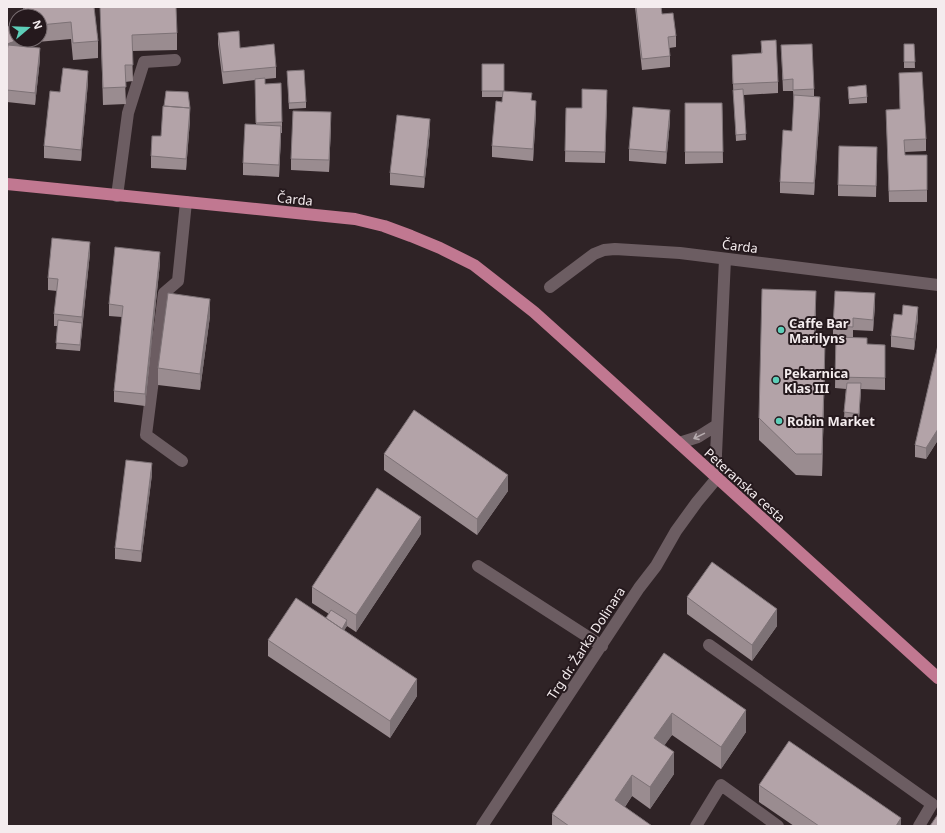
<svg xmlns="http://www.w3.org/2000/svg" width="945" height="833" viewBox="0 0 945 833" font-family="'Noto Sans',sans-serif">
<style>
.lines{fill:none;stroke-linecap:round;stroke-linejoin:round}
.minor{stroke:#6c5d62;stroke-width:12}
.major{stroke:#c17891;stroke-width:12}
.wall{fill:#9a8c90}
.shaded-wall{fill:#7d7276}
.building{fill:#b3a3a8;stroke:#7d7276}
.oneway{stroke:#b7acaf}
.poi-dot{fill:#5dceb8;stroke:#25191d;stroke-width:1.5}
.labels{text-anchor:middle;stroke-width:4;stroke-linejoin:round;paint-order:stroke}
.street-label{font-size:13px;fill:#f4ecee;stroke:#25191d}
.poi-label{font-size:13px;font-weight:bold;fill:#f4ecee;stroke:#25191d;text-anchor:start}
</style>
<rect width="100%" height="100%" fill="#2f2326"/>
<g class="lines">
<path class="minor" d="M117 196 128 113 144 62 175 60
M550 287 594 254 604 250 615 249 680 253 938 285
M679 443 698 437 717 425
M182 461 146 435 164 293 178 281 186 202
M712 473 716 463V454L725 259
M478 566 602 646
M709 645 932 804 919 826
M482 826 639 588 656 566 676 531 697 502 717 478
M696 826 721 785 778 826"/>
<path class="major" d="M7 184 355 219 384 226 411 236 440 248 474 265 534 312 584 357 938 678"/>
</g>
<path class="wall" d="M23 7H94L98 41V58L73 60 71 39 26 43V40H40V16H24Z
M100 7 177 33V50L132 51 133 81 125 82 126 104 103 105Z
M635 7H661L662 14 676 36V47L669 48 670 56V67L642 70Z
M218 33 240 48 276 67V78L265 79V84L282 122V133H281L279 177 243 175V163L256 125 255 80 223 84 218 44Z
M21 40V45L18 46 40 59 35 105 7 102V52Z
M761 41 778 82V93L744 95 746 140 736 141 732 66V55L761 53Z
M904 44H914L915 68H904Z
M781 45 814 89V97L820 109 814 195 780 193V182L792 131 794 102 793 91H783Z
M482 64 504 91 532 101 536 113 533 161 492 157V146L502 102V97H482Z
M287 71 306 102V108L289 109Z
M899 73 926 139V151L905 152V155H927V202H889L886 110 900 109Z
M88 82 81 161 44 158V146Z
M848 87 867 97V103L849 104Z
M607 101 605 163 565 162 566 108H582Z
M685 103H722L723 163 685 164Z
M190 120 186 170 151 168V156L161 136Z
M670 121 666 164 629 161V149Z
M331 124 329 172 291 170V159Z
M430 131 424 188 390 185V173Z
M877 159 876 197 838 196V185Z
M90 253 80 351 56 349 58 326H54V314L57 291 48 290V278Z
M160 263 145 406 114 402V391L122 317 109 316V304Z
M875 305 873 331 853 330V337L867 344 885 345V390L861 389 859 419 844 418 846 389 835 388 836 337H833V326Z
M816 312 815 343 825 364 822 476 796 475 759 440V418Z
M210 316 200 390 158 385V368Z
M918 318 914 350 891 347V336Z
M938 345V440L926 459 915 457V445Z
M384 454 508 491 477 535 384 470Z
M152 474 141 562 115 559V548Z
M421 534 356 632 347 626 344 630 417 696 390 738 268 656V640L326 618 329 614 312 603V587Z
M687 597 777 626 752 661 687 614Z
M664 653 746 732 721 769 672 735 664 745 674 774 650 809 632 796 625 807 652 826H552V814Z
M759 785 901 826H794L759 802Z"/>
<path class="shaded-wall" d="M18 40H21V45L7 50V44Z
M40 48V59L35 105V93Z
M88 71V82L81 161V150Z
M820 97V109L814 195V183Z
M536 101V113L533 161V149Z
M190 108V120L186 170V159Z
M670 110V121L666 164V152Z
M331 112V124L329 172V160Z
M430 119V131L424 188V177Z
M281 126V138L279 177V165Z
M90 242V253L82 328V317Z
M160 252V263L145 406V394Z
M816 291V312L814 364V343Z
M875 293V305L873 331V320Z
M210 299V316L200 390V374Z
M918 307V318L914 350V339Z
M82 323V328L80 351V345Z
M825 343V364L822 476V454Z
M861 383V389L859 419V414Z
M938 429V440L926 459V448Z
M152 463V474L141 562V551Z
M508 475V491L477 535V519Z
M421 517V534L356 632V615Z
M777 609V626L752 661V645Z
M347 620V626L337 642V637Z
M417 679V696L390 738V721Z
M746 710V732L721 769V747Z
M672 713V735L654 760V738Z
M674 752V774L650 809V787Z
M632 775V796L615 821V800Z
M901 818V826H896Z"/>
<path class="building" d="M24 7H94L98 41 73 43 71 22 40 25V16H25Z
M100 7H176L177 33 132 35 133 65H125L126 87 103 88Z
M636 7H661L662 14 673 13 676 36 668 37 670 56 642 59Z
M16 24V40H18L7 44V27Z
M239 31 240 48 274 44 276 67 223 72 218 33Z
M776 40 778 82 733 84 732 55 762 53 761 41Z
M812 44 814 89 793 90V79L783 80 781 45Z
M904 44H914L915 62H904Z
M8 45 40 48 35 93 7 90V52Z
M482 64H504V91H482Z
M63 68 88 71 81 150 44 146 50 91 60 92Z
M304 70 306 102 289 103 287 71Z
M922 72 926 139 904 140 905 155H927V190L889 191 886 110 900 109 899 73Z
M265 78V84L281 83 282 122 256 123 255 79Z
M866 85 867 97 849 99 848 87Z
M582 89 607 90 605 152 565 151 566 108H582Z
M743 89 746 134 736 135 733 90Z
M166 91 188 92 190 108 164 106Z
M503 91 532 93 531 100 536 101 533 149 492 146 496 101 502 102Z
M794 95 820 97 814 183 780 182 783 130 792 131Z
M685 103H722L723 152H685Z
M163 106 190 108 186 159 151 156 152 136H161Z
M633 107 670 110 666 152 629 149Z
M293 111 331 112 329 160 291 159Z
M397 115 430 119 424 177 390 173Z
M245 124 281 126 279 165 243 163Z
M839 146 877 147 876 186 838 185Z
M52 238 90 242 82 317 54 314 58 279 48 278Z
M115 247 160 252 145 394 114 391 123 306 109 304Z
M762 289 816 291 814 343H825L822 454H796L759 418Z
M835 291 875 293 873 320 853 318V327L833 326Z
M168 293 210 299 200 374 158 368Z
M903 305 918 307 914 339 891 336 894 314 902 315Z
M58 320 82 323 80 345 56 343Z
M836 337 867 338V344L885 345V378L835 377Z
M938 345V429L926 448 915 445Z
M847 383H861L859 414 844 412Z
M414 410 508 475 477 519 384 454Z
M126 460 152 463 141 551 115 548Z
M377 488 421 517 356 615 312 587Z
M712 562 777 609 752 645 687 597Z
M296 598 417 679 390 721 268 640Z
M331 610 347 620 342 629 326 618Z
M664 653 746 710 721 747 672 713 654 738 674 752 650 787 632 775 615 800 652 826H569L552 814Z
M789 741 901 818 896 826H819L759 785Z
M938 814V826H930Z"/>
<defs><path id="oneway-shaft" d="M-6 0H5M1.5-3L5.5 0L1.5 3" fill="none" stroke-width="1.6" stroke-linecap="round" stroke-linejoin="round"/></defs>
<use class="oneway" href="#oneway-shaft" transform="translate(699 436) rotate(154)"/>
<g class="poi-dot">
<circle cx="781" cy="330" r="4"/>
<circle cx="776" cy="380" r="4"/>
<circle cx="779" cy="421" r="4"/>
</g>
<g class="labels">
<g class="street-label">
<text transform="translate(295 199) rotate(6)" y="5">Čarda</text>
<text transform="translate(740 246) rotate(7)" y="5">Čarda</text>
<text transform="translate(745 485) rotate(42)" y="5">Peteranska cesta</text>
<text transform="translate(586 643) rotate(-57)" y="5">Trg dr. Žarka Dolinara</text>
</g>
<g class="poi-label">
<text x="789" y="328">Caffe Bar<tspan x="789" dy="15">Marilyns</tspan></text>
<text x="784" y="378">Pekarnica<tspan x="784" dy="15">Klas III</tspan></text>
<text x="787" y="426">Robin Market</text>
</g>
</g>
<rect width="945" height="833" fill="none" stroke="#f4ecee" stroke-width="16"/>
<g transform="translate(28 28) rotate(71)"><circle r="19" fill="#25191d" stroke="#786d71"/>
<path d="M0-3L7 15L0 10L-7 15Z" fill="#5dceb8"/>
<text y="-6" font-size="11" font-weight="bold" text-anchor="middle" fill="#f4ecee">N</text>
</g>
</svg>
